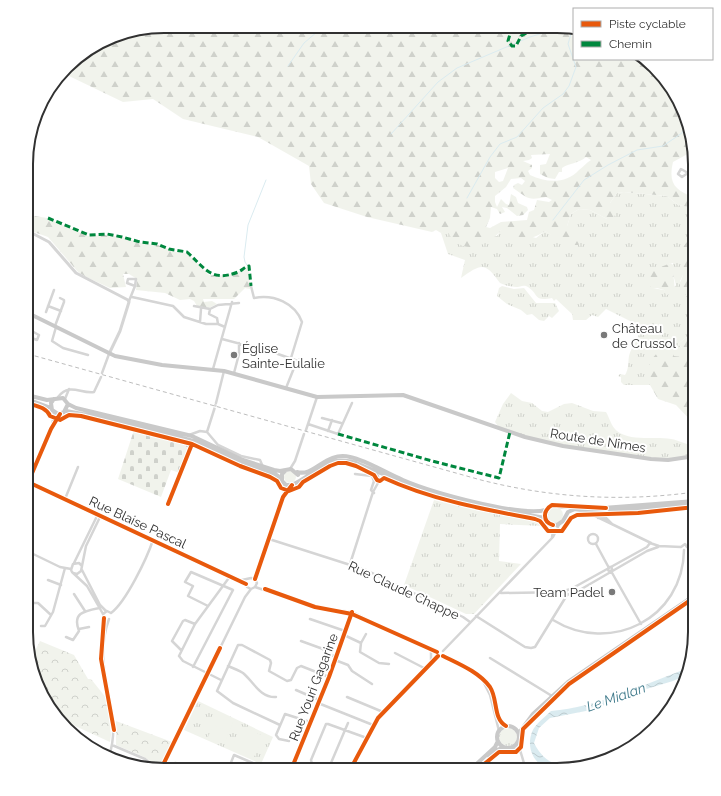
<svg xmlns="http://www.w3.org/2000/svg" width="721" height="796" viewBox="0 0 721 796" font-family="Raleway,sans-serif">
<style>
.grass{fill:url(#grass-tufts);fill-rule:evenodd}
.forest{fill:url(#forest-firs);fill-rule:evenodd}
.cemetery{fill:url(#cemetery-stones)}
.park{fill:url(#park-crowns)}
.garden{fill:#f1f3ec}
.water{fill:url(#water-waves)}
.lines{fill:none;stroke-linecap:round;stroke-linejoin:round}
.stream{stroke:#daebf0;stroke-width:1}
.minor-tunnel{stroke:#d6d6d6;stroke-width:2.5;stroke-dasharray:2.5 1;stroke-linecap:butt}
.minor{stroke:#d5d5d5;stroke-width:2.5}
.tertiary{stroke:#d5d5d5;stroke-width:3}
.primary{stroke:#c9c9c9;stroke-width:4}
.rail{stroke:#bdbdbd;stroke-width:1;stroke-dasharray:4 3;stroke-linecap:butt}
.quiet{stroke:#00873e;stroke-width:3;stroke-dasharray:6 3;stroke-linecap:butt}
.cycleway-casing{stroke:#fff;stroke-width:6}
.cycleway{stroke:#e8590c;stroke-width:4}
.poi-dot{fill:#797979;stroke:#fff;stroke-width:1.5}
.labels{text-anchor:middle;stroke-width:4;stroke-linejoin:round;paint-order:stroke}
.poi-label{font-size:13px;fill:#313131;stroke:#fff;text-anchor:start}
.street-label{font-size:13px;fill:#313131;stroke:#fff}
.water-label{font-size:14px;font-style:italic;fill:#3f7a8b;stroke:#fff}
.rim{fill:none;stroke:#313131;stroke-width:2}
</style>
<defs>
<pattern id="grass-tufts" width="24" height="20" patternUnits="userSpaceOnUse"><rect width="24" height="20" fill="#f1f3ec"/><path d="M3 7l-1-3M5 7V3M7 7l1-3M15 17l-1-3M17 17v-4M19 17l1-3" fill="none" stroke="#cfd1cb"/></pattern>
<pattern id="forest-firs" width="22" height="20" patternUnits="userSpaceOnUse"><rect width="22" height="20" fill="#f1f3ec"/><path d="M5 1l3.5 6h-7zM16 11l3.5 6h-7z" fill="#cfd1cb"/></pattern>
<pattern id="cemetery-stones" width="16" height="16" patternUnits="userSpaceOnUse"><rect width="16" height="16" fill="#f1f3ec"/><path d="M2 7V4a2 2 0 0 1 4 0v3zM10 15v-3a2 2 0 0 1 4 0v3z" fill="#cfd1cb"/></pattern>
<pattern id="park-crowns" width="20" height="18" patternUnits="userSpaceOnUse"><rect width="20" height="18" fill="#f1f3ec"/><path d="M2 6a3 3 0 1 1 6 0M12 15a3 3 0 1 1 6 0" fill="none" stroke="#cfd1cb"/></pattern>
<pattern id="water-waves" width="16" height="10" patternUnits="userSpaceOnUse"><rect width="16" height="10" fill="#daebf0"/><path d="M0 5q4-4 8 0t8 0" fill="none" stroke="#bccace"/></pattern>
</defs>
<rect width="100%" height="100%" fill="#fff"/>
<path class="grass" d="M624 192 667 196 678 205 695 208V241L691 240 683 246V275L680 281 685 289 693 293 695 290V330L678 344 682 348V358L674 356 650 361V385H624L621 382V377L618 376 620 374 625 375C629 369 628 362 629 356 632 343 642 341 638 325L606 309 598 317 592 315 586 320H573L572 314 556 299 554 301 552 298C533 302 539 294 528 287 524 284 520 287 516 287 510 287 505 285 500 283 485 262 482 263 461 278L465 260 448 254 441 233 445 231 497 236 502 228 536 238 545 231 552 235 567 226 571 214 579 209 590 210 607 219 610 203 617 193ZM671 263H673L672 271 676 285 667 295 664 290 652 288 663 267Z
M502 286 514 289 524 288 536 303H555L559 311 552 318 549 316 544 321 539 320 532 314 527 315 521 310 507 304 497 296 499 288Z
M511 393 522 401 532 403 542 411 548 412 564 404 572 403 593 411 606 412C610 419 611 426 617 431 631 442 655 436 671 439 679 440 686 445 695 446V456L668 460 563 446 500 429 495 422 503 404Z
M284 477a6 6 0 1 1 12 0a6 6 0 1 1-12 0Z
M434 500 479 511 535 521 542 526 500 524 499 561 521 564 474 614H466L404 585Z
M547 515a8 8 0 1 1 16 0a8 8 0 1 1-16 0Z
M198 701 273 737 261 764 184 730Z
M499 737a9 9 0 1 1 18 0a9 9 0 1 1-18 0Z
M175 761 183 765 190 764 191 770H179L172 766Z"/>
<path class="forest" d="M164 26 574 27V59H643L672 88 683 122V124L684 125 693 151 673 162C668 184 675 190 695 198V208L678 205 667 196 624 192 617 193 610 203 617 211 614 217 607 219 590 210 579 209 571 214 567 226 582 240 578 245H567L545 231C535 238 529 239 517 238L512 232 502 229C488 247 461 257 448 232L441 233 436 230 432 232 367 217 324 203 311 184 309 166 258 137 183 119 153 99 123 102 69 76 66 69 73 60 119 33ZM550 154 546 164 540 165V174L548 178 555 179 559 172H562V168C569 163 580 163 586 157L591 160C586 163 584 166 579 170 566 184 547 183 530 175L528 171 532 168V165L523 161 529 160 532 158 531 155ZM508 168 503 181 499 182 495 178V172ZM521 178 525 181 522 185 518 183 514 185 513 188C528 198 527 201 546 197L552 200 549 202 537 200 534 210 529 212 527 220 501 222 490 228 486 227 490 218 491 207 497 209 500 214 505 212 502 207 507 208 517 216 523 215 528 210 527 207 518 203 516 197 511 194 509 205 506 204 501 199 497 207 495 202V196L506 187 511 179Z
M28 215 47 218 88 236 105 235 122 237 145 244 158 245 175 252 187 253 209 275C223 276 234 276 245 267L249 268 250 289 245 288 234 299H203L204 302 212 301 217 304 209 308 197 306 194 301 190 299 180 300 165 293 136 290 137 279 129 274H123L126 287 110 288 86 277 78 272 48 237 28 230Z
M688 241H695V274L691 276 695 281V290L693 293 695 299 693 300 686 296 685 289 680 287V283L683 275V246Z
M671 263 674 266C671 276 677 283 673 292L666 295 664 290 657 288 652 289 647 282 648 272Z
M695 330V425L676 405 658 399 650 385V361L666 343 674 347V356L682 357V348L678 344Z"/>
<path class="cemetery" d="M134 430 191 445 180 473 171 470 161 497 118 479Z"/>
<path class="park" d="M40 641 74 655 88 679H91L107 699 111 735 110 742 62 720 49 708 32 657Z
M116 721 172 742 161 762 156 765 144 757 116 745Z"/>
<path class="garden" d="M217 716 233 722 229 732 214 725Z
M241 726 264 736 255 756 232 746Z
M212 728 228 734 224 744 208 737Z"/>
<path class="water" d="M686 669 684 676 673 681 623 696 596 709 550 718 539 728 534 743C543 760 551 763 569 769 545 777 523 756 532 732 535 724 545 717 551 711 598 707 642 685 686 669Z"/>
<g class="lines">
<path class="stream" d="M243 32 252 26
M288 66 304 43 324 26
M391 134 438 82 457 68 530 37 562 27
M467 198 490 157 500 144 517 137 543 108 563 94 569 86 576 67 568 44 573 27
M553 220 584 180 608 165 637 150 663 146 682 133 685 127
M247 265 245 262 244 257 248 225 266 180
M694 336 695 345"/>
<path class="minor-tunnel" d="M214 410 216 403"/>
<path class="minor" d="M688 173 682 177 678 174 681 169 695 177
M251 286 254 298C274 294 295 303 302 322L291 358
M28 297 30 287 28 286
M132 297 173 306 184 317 206 324H218L225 327
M129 301 135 286 127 283 128 279H136L135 286
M48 306 61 311
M194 306 210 309 209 314 217 318 218 324
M210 309 218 305 239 303
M46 312 54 290
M200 322 201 309
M55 326 64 302V300L60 298
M56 327 52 341 63 348 88 355
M28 329 39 335 37 340 29 337 31 331
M222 339 275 353 298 361
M213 369 232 302
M102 373 109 354
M234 373 239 354V343
M286 388 296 363 300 359
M58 397C70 382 80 394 94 392L101 377
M65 399 69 389
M216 403 224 371
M322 418 341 423
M308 424 338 434 352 403
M52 427 54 412
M306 430 317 397
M328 431 332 420
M207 432 218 445 241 456 260 460 263 467
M207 432 214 410
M189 435 200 431 207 432
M290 469 295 461 304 434
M355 474 372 476 374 481 371 490 374 493
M28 482 246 584
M284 483V494
M27 485 51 429 60 414
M65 499 78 467
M577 510 589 513 651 543
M598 518H606L612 524
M551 525 553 532 552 537
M588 539a5 5 0 1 1 10 0a5 5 0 1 1-10 0Z
M269 539 366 570 463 617 470 622
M596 544 609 568
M681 547 685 544 687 547 695 548
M27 551 60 567 71 569
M74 563 98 514
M350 564 373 492 378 483V476L374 472
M82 566 86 546 101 515
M608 569a2 2 0 1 1 4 0a2 2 0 1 1-4 0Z
M82 570 100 605 106 611
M611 571 641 624
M73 573 77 574 81 571 82 566 79 563 73 564 71 570 72 572 87 586 103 614
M255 579 283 497 292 486
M48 580 61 585
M242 580 251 578 255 579 257 583 255 587 251 589 247 587
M255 587 315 607 352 614 437 652
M566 592 567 590 571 589 647 547 650 543 659 546 681 547
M501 593 566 592
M74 594 85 611
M567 594 571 595 647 551 658 547
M33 603H38L51 615
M335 610 353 612 372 622
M111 613 107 611 103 614 105 623 101 659 113 726
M111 613C126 602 147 558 153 540
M476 616 525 647 531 648 535 647 567 595
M109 619C105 630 103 644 103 655 104 690 121 721 109 756
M310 619 345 631
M553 620C610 655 683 619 684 550
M41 626H45L53 612 65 568
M79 629 89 627
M344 635 361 643 360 652 379 663 389 664
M66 637 73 640 79 631C72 613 84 611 99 608
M301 641 323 649 325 652 336 657
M361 643 366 634
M181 650 172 641 183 621 185 620 195 624
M431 650V660
M443 651 553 537 559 525
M395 653 424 668
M443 656C459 664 479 672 490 687 498 699 493 719 506 726
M490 658 552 696
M335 660 348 665 352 671 372 684
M228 666C233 668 238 670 243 673 253 681 260 698 276 697
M193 667 233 590 191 572 185 582 193 586 188 596 208 606
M221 680 183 661 179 656 195 624 231 575
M483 681 490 695 499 731
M296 690 319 700
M200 691 216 658
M347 697 383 712
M318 703 373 725
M280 725 233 703 217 691 238 645H242L270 660 271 663 269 671 287 681 291 680 297 668 301 666 329 677
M289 741 279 739 276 735 285 714 310 722
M518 743 526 770
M112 745 145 759 157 769
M92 748 95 751
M511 748 520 752
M162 767 245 597 251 589
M228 770 234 755 255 764 256 770
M291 770 329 677 352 612
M327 770 312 764 311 760 326 724H328L364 737
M328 770 348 723
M350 770 378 718 438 656"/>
<path class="tertiary" d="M28 231 49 242 76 273 128 300 129 302 120 331 109 354"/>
<path class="primary" d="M28 313 115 356 162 365 224 371 317 397 403 395 525 437 563 446 651 459 668 460 695 456
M27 395 47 400 63 398 68 404 64 412 58 414 52 410 51 403 54 399
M27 399 51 408
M68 404 76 408 192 436 243 460 274 470 280 471 291 469 298 475
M66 411 120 421 197 442 241 463 275 474 282 479
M285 471 282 474V481L286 485H292C314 475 329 453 356 463L424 491 478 506 545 518
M297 472C315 477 325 451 350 457 368 461 386 473 403 480 431 492 519 517 546 510
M695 501 603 508 577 506 562 507 554 505 548 508 545 516 549 524 557 525 563 521 568 512 575 509 609 511 695 504
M497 737a11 11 0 1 1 22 0a11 11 0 1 1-22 0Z
M519 733 533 714 568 682 695 595
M489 756 497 750 503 748
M470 770 495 747 498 741"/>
<path class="rail" d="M28 354 481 480C552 498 622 502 695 492"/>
<path class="quiet" d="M512 27 508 41 512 46H516L521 36 537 27
M48 218 89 235 107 234 122 237 140 242 157 244 169 249 187 252C204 267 211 283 238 272 243 270 244 267 249 266L251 286
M338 434 432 461 499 478 510 432"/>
<g class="cycleway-casing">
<path id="cycleway" d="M27 403C36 406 46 407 50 416L60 420 69 415 81 416 192 444 240 466 270 477 277 481 281 488 289 491 299 487 303 482 330 466 338 463H346L356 466 374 475 377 480 380 481 384 478C432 500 483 509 535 519L540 521 548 531H562L571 518 577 515 638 513 695 507
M28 482 246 584
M27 485 51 429 60 414
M168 504 192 444
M553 525C542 522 543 510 552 505L606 508
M255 579 283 497 292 485
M265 589 315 607 352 614 437 652
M104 618 101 659 114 730
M443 656C459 664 479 672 490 687 498 699 493 719 506 726
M162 767 220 648
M291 770 329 677 352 612
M350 770 378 718 438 656
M477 770 499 752H516L521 747 523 729 569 684 695 597"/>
</g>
<use href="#cycleway" class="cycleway"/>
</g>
<g class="poi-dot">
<circle cx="604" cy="335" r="4"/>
<circle cx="234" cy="355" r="4"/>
<circle cx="612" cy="592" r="4"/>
</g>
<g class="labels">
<g class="poi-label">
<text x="612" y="333">Château<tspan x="612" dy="15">de Crussol</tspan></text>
<text x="242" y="353">Église<tspan x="242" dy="15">Sainte-Eulalie</tspan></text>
<text x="604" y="597" text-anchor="end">Team Padel</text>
</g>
<g class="street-label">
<text transform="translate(598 440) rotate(9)" y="5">Route de Nîmes</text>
<text transform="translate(138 522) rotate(25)" y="5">Rue Blaise Pascal</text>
<text transform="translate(404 590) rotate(25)" y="5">Rue Claude Chappe</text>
<text transform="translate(313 687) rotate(-69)" y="5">Rue Youri Gagarine</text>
</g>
<g class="water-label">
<text transform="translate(616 697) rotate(-19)" y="5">Le Mialan</text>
</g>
</g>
<path d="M0 0H721V796H0ZM164 33H557A131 131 0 0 1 688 164V632A131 131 0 0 1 557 763H164A131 131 0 0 1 33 632V164A131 131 0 0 1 164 33Z" fill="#fff" fill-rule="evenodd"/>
<path class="rim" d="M164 33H557A131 131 0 0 1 688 164V632A131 131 0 0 1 557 763H164A131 131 0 0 1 33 632V164A131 131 0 0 1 164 33Z"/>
<rect x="573" y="8" width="140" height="52" fill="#ffffff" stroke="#adadad"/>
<rect x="581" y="21" width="20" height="6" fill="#e8590c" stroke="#adadad"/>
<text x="609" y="28" font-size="12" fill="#313131">Piste cyclable</text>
<rect x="581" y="41" width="20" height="6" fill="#00873e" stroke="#adadad"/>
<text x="609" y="48" font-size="12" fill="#313131">Chemin</text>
</svg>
